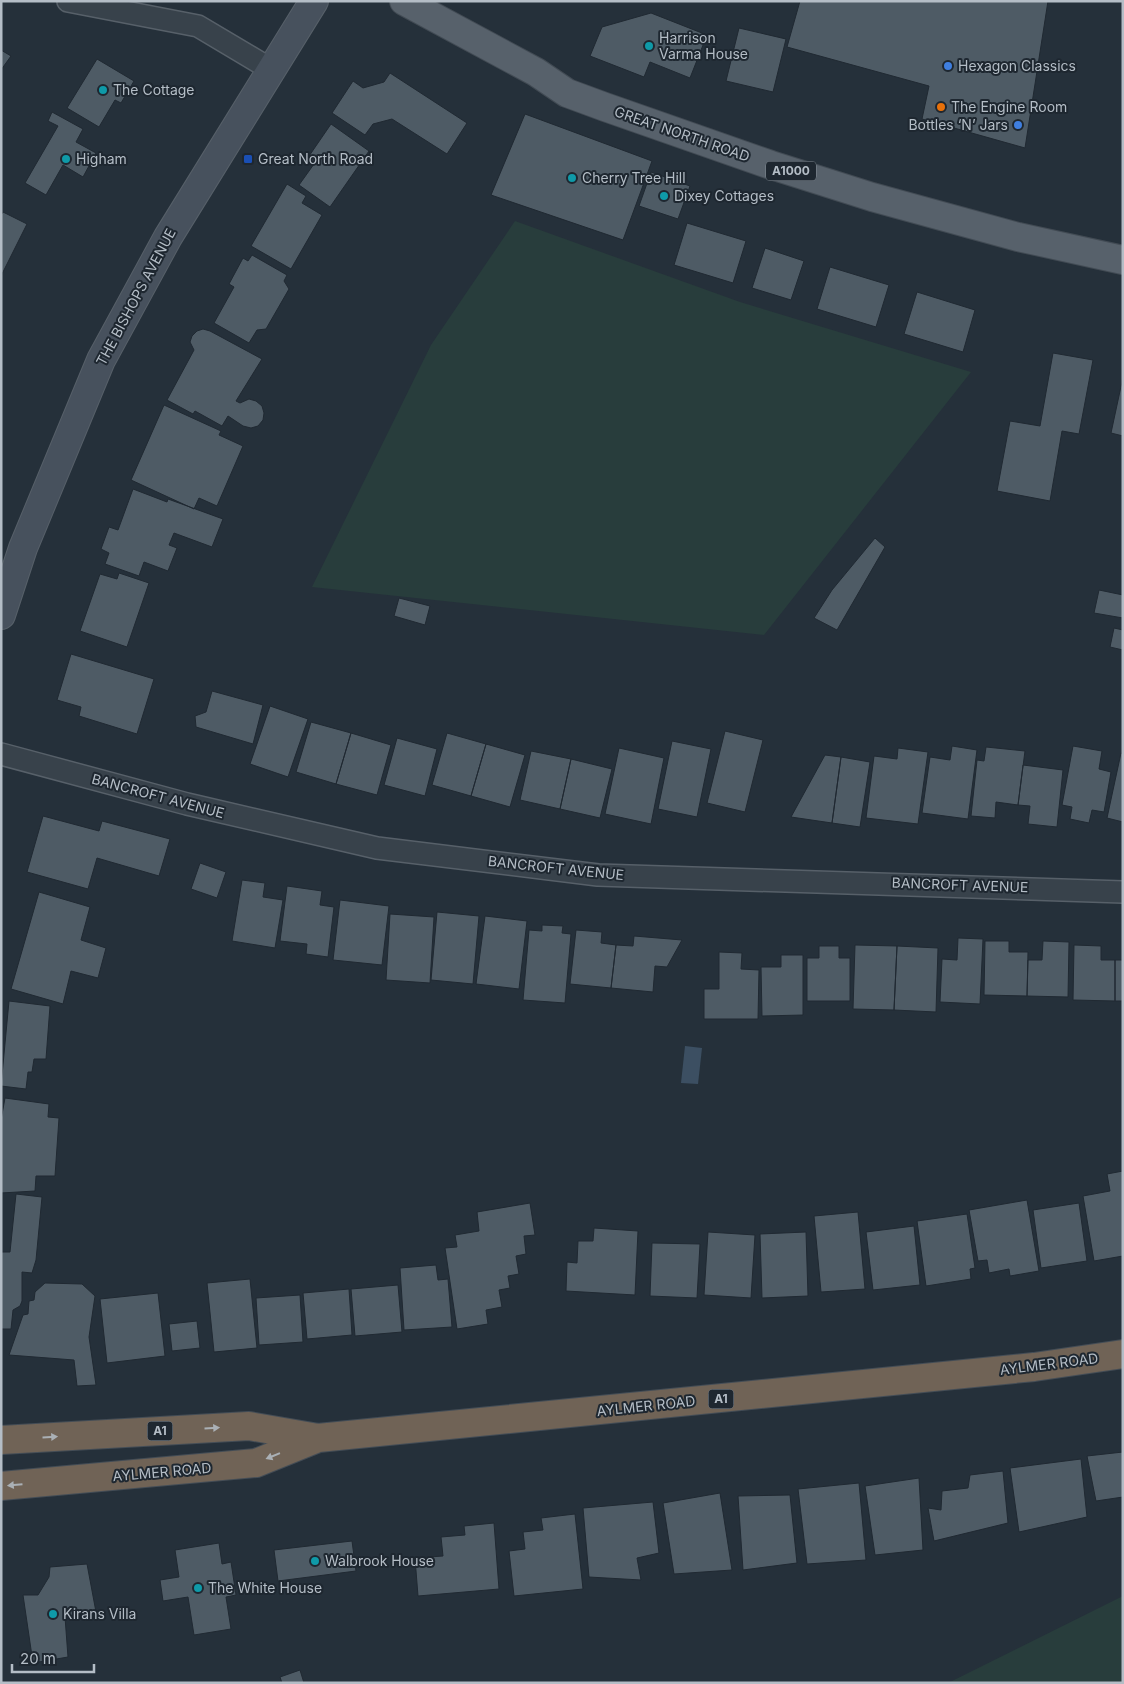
<svg xmlns="http://www.w3.org/2000/svg" width="1124" height="1684" viewBox="0 0 1124 1684" font-family="Inter,sans-serif">
<style>
.green{fill:#283d3c}
.water{fill:#3c4f62}
.building{fill:#4e5b65;stroke:#202932}
.lines{fill:none;stroke-linecap:round;stroke-linejoin:round}
.street-casing{stroke:#576069;stroke-width:24}
.secondary-casing{stroke:#576069;stroke-width:30}
.primary-casing{stroke:#424b54;stroke-width:30}
.highway-casing{stroke:#444d56;stroke-width:30}
.street{stroke:#38424b;stroke-width:21}
.secondary{stroke:#47515d;stroke-width:28}
.primary{stroke:#57616b;stroke-width:28}
.highway{stroke:#706356;stroke-width:28}
.oneway{fill:#aab0b5}
.culture-dot{fill:#0f9aa8;stroke:#1e2730;stroke-width:2}
.shop-dot{fill:#3f7fe0;stroke:#1e2730;stroke-width:2}
.food-dot{fill:#e8710a;stroke:#1e2730;stroke-width:2}
.transit-dot{fill:#1a4fb4;stroke:#1e2730;stroke-width:2}
.labels{text-anchor:middle;stroke-width:4;stroke-linejoin:round;paint-order:stroke}
.shield{fill:#1e2730;stroke:#879099;stroke-width:1}
.shield-label{font-size:12px;font-weight:bold;fill:#b4bdc6}
.poi-label{font-size:14px;fill:#b4bdc6;stroke:#1e2730;text-anchor:start}
.street-label{font-size:14px;fill:#b4bdc6;stroke:#1e2730}
</style>
<rect width="100%" height="100%" fill="#25303a"/>
<path class="green" d="M515 221 740 302 971 372 764 635 312 587 431 345Z
M1123 1596V1683H948Z"/>
<path class="water" d="M685 1046 702 1048 698 1084 681 1083Z"/>
<path class="building" d="M800 1H1048L1025 148 922 119 929 86 787 47Z
M651 13 707 35 690 78 650 62 644 77 590 56 602 27Z
M739 28 786 39 773 92 726 81Z
M1 50 11 56 1 70Z
M97 59 134 81 121 103 115 100 99 127 67 108Z
M390 73 467 123 447 154 392 119 373 124 365 135 332 113 353 81 363 88 384 82Z
M52 112 83 129 76 142 96 153 83 177 63 165 46 195 25 183 58 126 48 121Z
M525 114 652 161 623 240 491 195Z
M331 124 369 151 330 207 299 185 314 164 307 159Z
M651 172 690 186 678 219 639 206Z
M287 184 306 196 302 203 322 215 291 269 251 246Z
M3 212 27 224 1 276V215Z
M687 223 746 241 733 283 674 265Z
M765 248 804 261 791 300 752 288Z
M252 255 287 275 284 281 289 289 266 329 257 330 249 343 214 323 234 287 229 284 243 258 248 261Z
M830 267 889 285 876 327 817 309Z
M917 292 975 310 963 352 904 334Z
M203 329 210 331 262 359 236 401 240 403 249 399 256 401 262 406 264 413 263 420 258 426 251 428 243 426 228 416 222 426 195 411 193 414 167 400 194 350 190 342 192 336 197 331Z
M1053 353 1093 360 1079 434 1062 431 1050 501 997 491 1010 421 1040 426Z
M1123 377V436L1111 433Z
M164 405 221 431 219 435 243 446 217 506 199 498 194 509 131 480Z
M133 489 167 502 168 499 223 519 212 547 174 533 169 545 177 548 168 571 144 562 139 576 105 564 109 553 101 549 109 527 118 530Z
M875 538 885 547 837 630 814 618 832 590Z
M119 573 149 583 127 647 80 631 100 574 117 579Z
M1099 590 1123 595V618L1094 613Z
M399 598 430 606 425 625 394 616Z
M1114 628 1123 630V650L1110 647Z
M71 654 154 679 137 734 79 716 81 707 57 700Z
M212 691 263 705 253 744 196 727 195 716 206 712Z
M270 706 308 719 288 777 250 764Z
M311 722 351 733 336 784 296 772Z
M725 731 763 740 745 812 707 803Z
M351 733 391 745 377 795 336 784Z
M447 733 486 744 471 796 432 785Z
M397 738 437 749 425 796 384 785Z
M672 741 711 749 697 817 658 809Z
M486 744 525 755 510 807 471 796Z
M952 746 977 750 968 819 922 813 930 757 950 760Z
M1073 746 1102 751 1099 769 1111 772 1104 812 1092 810 1089 823 1070 819 1072 807 1062 805Z
M986 747 1025 751 1018 805 996 802 995 818 971 816 977 760 984 761Z
M619 748 664 758 651 824 605 814Z
M898 748 928 752 918 824 866 818 874 756 897 759Z
M531 751 571 759 560 809 520 800Z
M1121 753 1123 754V822L1107 818Z
M825 755 841 757 832 823 791 817Z
M841 757 870 762 860 827 832 823Z
M571 759 612 769 600 818 560 809Z
M1023 765 1063 770 1057 827 1028 824 1030 806 1018 805Z
M43 816 99 831 102 821 170 839 159 876 97 858 88 889 27 872Z
M200 863 226 872 217 898 191 889Z
M242 880 265 883 263 897 283 900 275 948 232 941Z
M287 886 322 891 320 905 334 907 328 957 306 954 307 944 280 941Z
M39 892 90 907 81 940 106 948 98 978 71 971 63 1004 11 989Z
M340 900 389 906 382 965 333 960Z
M437 912 479 916 473 984 431 980Z
M390 914 434 917 430 983 386 980Z
M485 916 527 921 519 989 476 984Z
M542 925 563 926 562 933 571 934 565 1003 523 1000 529 930 542 931Z
M576 930 602 932 601 943 616 945 611 988 570 984Z
M634 936 682 940 667 967 655 966 653 992 611 988 616 945 633 946Z
M958 938 983 939 980 1004 940 1002 942 959 957 960Z
M985 941H1009V952H1028L1027 996 984 995Z
M1043 941 1069 942 1068 997 1027 996 1028 960H1042Z
M855 945 897 946 894 1010 853 1009Z
M1074 945 1101 946V960H1115V1001L1073 1000Z
M819 946H839V958H850V1001H807V958H819Z
M897 946 938 948 936 1012 894 1010Z
M719 952 742 953 741 969 759 970 758 1019H704V989H719Z
M781 955H803V1015L762 1016 761 967H781Z
M1115 960H1123V1001H1115Z
M9 1001 50 1006 46 1059H34L32 1072H28L26 1089 1 1086Z
M5 1098 49 1104 48 1117 59 1118 55 1176H36L35 1191 1 1193V1120Z
M1123 1171V1256L1094 1261 1083 1196 1110 1191 1107 1174Z
M16 1194 42 1197 36 1260 32 1273 22 1272V1301L20 1306 13 1310 11 1329H1V1252H10Z
M1027 1200 1039 1271 1010 1276 1009 1269 989 1273 987 1260 978 1261 969 1210Z
M530 1203 535 1235 524 1236 526 1254 516 1256 519 1274 508 1276 510 1288 499 1290 502 1307 486 1310 488 1324 457 1329 445 1248 457 1247 455 1235 479 1231 477 1212Z
M1079 1203 1087 1261 1041 1268 1033 1210Z
M858 1212 865 1289 821 1292 814 1216Z
M967 1214 975 1268 970 1269 971 1279 926 1286 917 1221Z
M914 1226 920 1285 873 1290 866 1232Z
M594 1228 638 1231 635 1295 566 1291 567 1262 577 1263 578 1241H593Z
M708 1232 755 1235 751 1298 704 1295Z
M806 1232 808 1296 762 1298 760 1234Z
M652 1243 700 1244 697 1298 650 1296Z
M436 1265 438 1280 448 1279 452 1327 404 1330 400 1268Z
M250 1279 257 1348 214 1352 207 1283Z
M45 1283 82 1284 95 1296 89 1337 96 1385 77 1386 74 1360 9 1355 23 1315 28 1314 29 1301 34 1300 35 1292Z
M398 1285 402 1332 355 1336 351 1289Z
M349 1289 352 1335 307 1339 303 1293Z
M158 1293 165 1356 107 1363 100 1299Z
M300 1295 303 1342 259 1345 256 1298Z
M197 1321 200 1348 172 1351 169 1324Z
M1123 1452V1497L1096 1501 1087 1456Z
M1081 1459 1087 1517 1019 1532 1010 1468Z
M1003 1471 1008 1523 934 1541 928 1508 941 1510 942 1491 968 1488 970 1475Z
M919 1478 923 1550 875 1555 865 1486Z
M859 1483 866 1560 807 1564 798 1489Z
M720 1493 732 1570 674 1574 663 1503Z
M790 1495 797 1563 743 1570 738 1496Z
M653 1502 659 1553 637 1558 641 1580 589 1577 583 1508Z
M575 1514 583 1589 514 1596 509 1551 525 1549 523 1532 543 1530 541 1518Z
M494 1523 499 1589 418 1596 415 1558 443 1556 441 1537 465 1535 464 1526Z
M352 1541 356 1571 278 1581 274 1550Z
M219 1543 222 1564 231 1562 236 1595 226 1597 231 1629 194 1635 188 1597 163 1601 160 1580 179 1577 175 1550Z
M87 1564 96 1612 65 1617 68 1657 33 1663 23 1595H38L49 1577 50 1567Z
M300 1670 304 1683H282L280 1677Z"/>
<g class="lines">
<g class="street-casing">
<path id="street" d="M68 1 198 26 272 70
M1 754 187 804 377 848 598 875 1123 892"/>
</g>
<g class="secondary-casing">
<path id="secondary" d="M1 615 23 548 101 360 168 237 314 1"/>
</g>
<g class="primary-casing">
<path id="primary" d="M404 1 536 72 567 93 605 107 771 165 872 197 1018 237 1123 260"/>
</g>
<g class="highway-casing">
<path id="highway" d="M1 1440 249 1426 318 1438 1034 1367 1123 1354
M1 1486 256 1463 318 1438"/>
</g>
<use href="#street" class="street"/>
<use href="#secondary" class="secondary"/>
<use href="#primary" class="primary"/>
<use href="#highway" class="highway"/>
</g>
<defs><path id="oneway-solid" d="M-6-.8H1V-3.2L6.5 0L1 3.2V.8H-6Z" transform="scale(1.25)"/></defs>
<g class="oneway">
<use href="#oneway-solid" transform="translate(212 1428) rotate(-3)"/>
<use href="#oneway-solid" transform="translate(50 1437) rotate(-3)"/>
<use href="#oneway-solid" transform="translate(273 1456) rotate(158)"/>
<use href="#oneway-solid" transform="translate(15 1485) rotate(175)"/>
</g>
<g class="culture-dot">
<circle cx="649" cy="46" r="5"/>
<circle cx="103" cy="90" r="5"/>
<circle cx="66" cy="159" r="5"/>
<circle cx="572" cy="178" r="5"/>
<circle cx="664" cy="196" r="5"/>
<circle cx="315" cy="1561" r="5"/>
<circle cx="198" cy="1588" r="5"/>
<circle cx="53" cy="1614" r="5"/>
</g>
<g class="shop-dot">
<circle cx="948" cy="66" r="5"/>
<circle cx="1018" cy="125" r="5"/>
</g>
<circle class="food-dot" cx="941" cy="107" r="5"/>
<rect class="transit-dot" x="243" y="154" width="10" height="10" rx="2.5"/>
<g class="labels">
<g class="shield">
<rect x="766" y="161.5" width="50" height="19" rx="4"/>
<rect x="708.5" y="1389.5" width="25" height="19" rx="4"/>
<rect x="147.5" y="1421.5" width="25" height="19" rx="4"/>
</g>
<g class="shield-label">
<text x="791" y="175">A1000</text>
<text x="721" y="1403">A1</text>
<text x="160" y="1435">A1</text>
</g>
<g class="poi-label">
<text x="659" y="43">Harrison<tspan x="659" dy="16">Varma House</tspan></text>
<text x="958" y="71">Hexagon Classics</text>
<text x="113" y="95">The Cottage</text>
<text x="951" y="112">The Engine Room</text>
<text x="1008" y="130" text-anchor="end">Bottles ‘N’ Jars</text>
<text x="76" y="164">Higham</text>
<text x="258" y="164">Great North Road</text>
<text x="582" y="183">Cherry Tree Hill</text>
<text x="674" y="201">Dixey Cottages</text>
<text x="325" y="1566">Walbrook House</text>
<text x="208" y="1593">The White House</text>
<text x="63" y="1619">Kirans Villa</text>
</g>
<g class="street-label">
<text transform="translate(682 134) rotate(19)" y="5">GREAT NORTH ROAD</text>
<text transform="translate(136 297) rotate(-62)" y="5">THE BISHOPS AVENUE</text>
<text transform="translate(158 796) rotate(15)" y="5">BANCROFT AVENUE</text>
<text transform="translate(556 868) rotate(6)" y="5">BANCROFT AVENUE</text>
<text transform="translate(960 885) rotate(2)" y="5">BANCROFT AVENUE</text>
<text transform="translate(1049 1364) rotate(-7)" y="5">AYLMER ROAD</text>
<text transform="translate(646 1406) rotate(-6)" y="5">AYLMER ROAD</text>
<text transform="translate(162 1472) rotate(-5)" y="5">AYLMER ROAD</text>
</g>
</g>
<rect width="1124" height="1684" fill="none" stroke="#b4bdc6" stroke-width="5"/>
<path d="M12 1664v8h82v-8" fill="none" stroke="#b4bdc6" stroke-width="2.5"/>
<text x="20" y="1664" font-size="15" fill="#b4bdc6" stroke="#1e2730" stroke-width="4" paint-order="stroke">20 m</text>
</svg>
